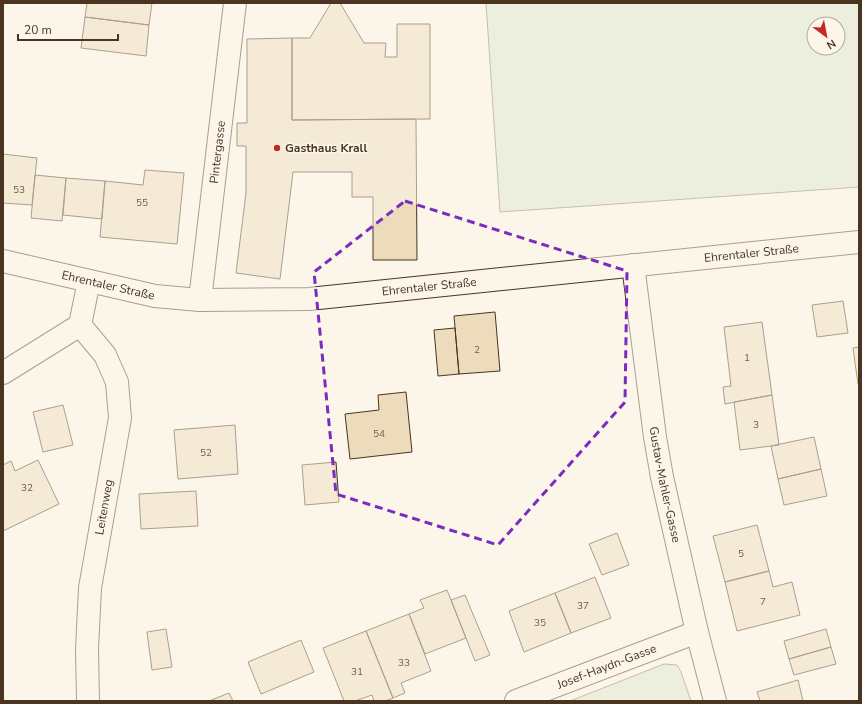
<svg xmlns="http://www.w3.org/2000/svg" width="862" height="704" viewBox="0 0 862 704" font-family="'Nunito Sans',sans-serif">
<style>
.green{fill:#dce7d0;stroke:#887966;fill-rule:evenodd}
.building{fill:#ecdcbc;stroke:#4a3520}
.lines{fill:none;stroke-linecap:round;stroke-linejoin:round}
.minor-casing{stroke:#4a3520;stroke-width:24}
.minor{stroke:#fbf6e9;stroke-width:22}
.marked{fill:none;stroke:#7b2cbf;stroke-width:3;stroke-dasharray:8 5;stroke-linejoin:round}
.poi-dot{fill:#c62828;stroke:#fbf6e9;stroke-width:1.5}
.labels{text-anchor:middle;stroke-width:3;stroke-linejoin:round;paint-order:stroke}
.number-label{font-size:10px;fill:#725f47}
.poi-label{font-size:12px;font-weight:bold;fill:#4a3520;stroke:#fbf6e9;text-anchor:start}
.street-label{font-size:12px;fill:#4a3520;stroke:#fbf6e9}
</style>
<rect width="100%" height="100%" fill="#fbf6e9"/>
<path class="green" d="M486 3H859V187L500 212ZM814 24H838V48H814Z
M664 664 677 665 681 672 691 701H570Z"/>
<path class="building" d="M87 3H152L149 25 85 17Z
M331 3H340L364 43H386L385 57H397V24H430V119L292 120V38H310Z
M85 17 149 25 146 56 81 48Z
M292 38V120L416 119 417 260H373V197H352V172H293L280 279 236 273 246 193V146H237V123H247V39Z
M3 154 37 158 32 205 3 203Z
M145 170 184 173 177 244 100 237 105 181 143 185Z
M35 175 66 178 62 221 31 218Z
M66 178 105 181 102 219 63 215Z
M843 301 848 333 817 337 812 305Z
M495 312 500 371 459 374 454 316Z
M762 322 772 395 725 404 723 387 731 386 724 327Z
M455 328 459 374 438 376 434 330Z
M859 347V384H858L853 348Z
M406 392 412 452 350 459 345 414 379 410 378 395Z
M772 395 779 445 740 450 734 402Z
M63 405 73 445 43 452 33 412Z
M235 425 238 474 178 479 174 430Z
M814 437 821 469 778 479 771 446Z
M38 460 59 504 3 531V465L11 461 15 471Z
M336 462 339 502 305 505 302 465Z
M821 469 827 496 784 505 778 479Z
M196 491 198 526 141 529 139 494Z
M757 525 769 571 725 582 713 536Z
M617 533 629 565 602 575 589 544Z
M769 571 773 587 792 582 800 615 737 631 725 582Z
M595 577 611 618 571 633 555 593Z
M447 590 466 638 425 654 409 614 424 608 420 600Z
M555 593 571 633 524 652 509 611Z
M465 595 490 655 475 661 451 600Z
M409 614 431 671 401 683 405 693 393 698 366 631Z
M166 629 172 667 152 670 147 632Z
M826 629 831 647 789 659 784 641Z
M366 631 393 698 385 701H374L372 695 355 701H344L323 648Z
M301 640 314 672 261 694 248 662Z
M831 647 836 664 794 675 789 659Z
M798 680 803 701H760L757 692Z
M229 693 233 701H209Z"/>
<g class="lines">
<g class="minor-casing">
<g id="minor">
<path id="s1" d="M3 261 155 296 200 300 309 299 859 242"/>
<path id="s2" d="M633 265 655 437 662 477 697 632 715 701"/>
<path id="s3" d="M200 300 235 3"/>
<path d="M80 325 105 355 117 382 120 418 90 588 87 649 88 701"/>
<path d="M3 373 80 325 89 281"/>
<path id="s4" d="M516 701 697 632"/>
</g>
</g>
<use href="#minor" class="minor"/>
</g>
<path d="M0 0H862V704H0ZM405 201 627 271 625 402 498 545 336 494 314 272Z" fill="#fbf6e9" fill-opacity=".55" fill-rule="evenodd"/>
<path class="marked" d="M405 201 627 271 625 402 498 545 336 494 314 272Z"/>
<circle class="poi-dot" cx="277" cy="148" r="4"/>
<g class="labels">
<g class="number-label">
<text x="19" y="193">53</text>
<text x="142" y="206">55</text>
<text x="477" y="353">2</text>
<text x="747" y="361">1</text>
<text x="756" y="428">3</text>
<text x="379" y="437">54</text>
<text x="206" y="456">52</text>
<text x="27" y="491">32</text>
<text x="741" y="557">5</text>
<text x="763" y="605">7</text>
<text x="583" y="609">37</text>
<text x="540" y="626">35</text>
<text x="404" y="666">33</text>
<text x="357" y="675">31</text>
</g>
<g class="poi-label">
<text x="285" y="152">Gasthaus Krall</text>
</g>
<g class="street-label">
<text dy="4" stroke="none"><textPath href="#s3" startOffset="149">Pintergasse</textPath></text>
<text dy="4" stroke="none"><textPath href="#s1" startOffset="755">Ehrentaler Straße</textPath></text>
<text dy="4" stroke="none"><textPath href="#s1" startOffset="108">Ehrentaler Straße</textPath></text>
<text dy="4" stroke="none"><textPath href="#s1" startOffset="431">Ehrentaler Straße</textPath></text>
<text dy="4" stroke="none"><textPath href="#s2" startOffset="222">Gustav-Mahler-Gasse</textPath></text>
<text transform="translate(104 507) rotate(-80)" y="4">Leitenweg</text>
<text dy="4" stroke="none"><textPath href="#s4" startOffset="97">Josef-Haydn-Gasse</textPath></text>
</g>
</g>
<rect width="862" height="704" fill="none" stroke="#4a3520" stroke-width="8"/>
<g transform="translate(826 36) rotate(148)"><circle r="19" fill="#fbf6e9" stroke="#b4a999"/>
<path d="M0-3L7 15L0 10L-7 15Z" fill="#c62828"/>
<text y="-6" font-size="11" font-weight="bold" text-anchor="middle" fill="#4a3520">N</text>
</g>
<path d="M18 34v6h100v-6" fill="none" stroke="#4a3520" stroke-width="2"/>
<text x="24" y="34" font-size="12" fill="#4a3520" stroke="#fbf6e9" stroke-width="3" paint-order="stroke">20 m</text>
</svg>
